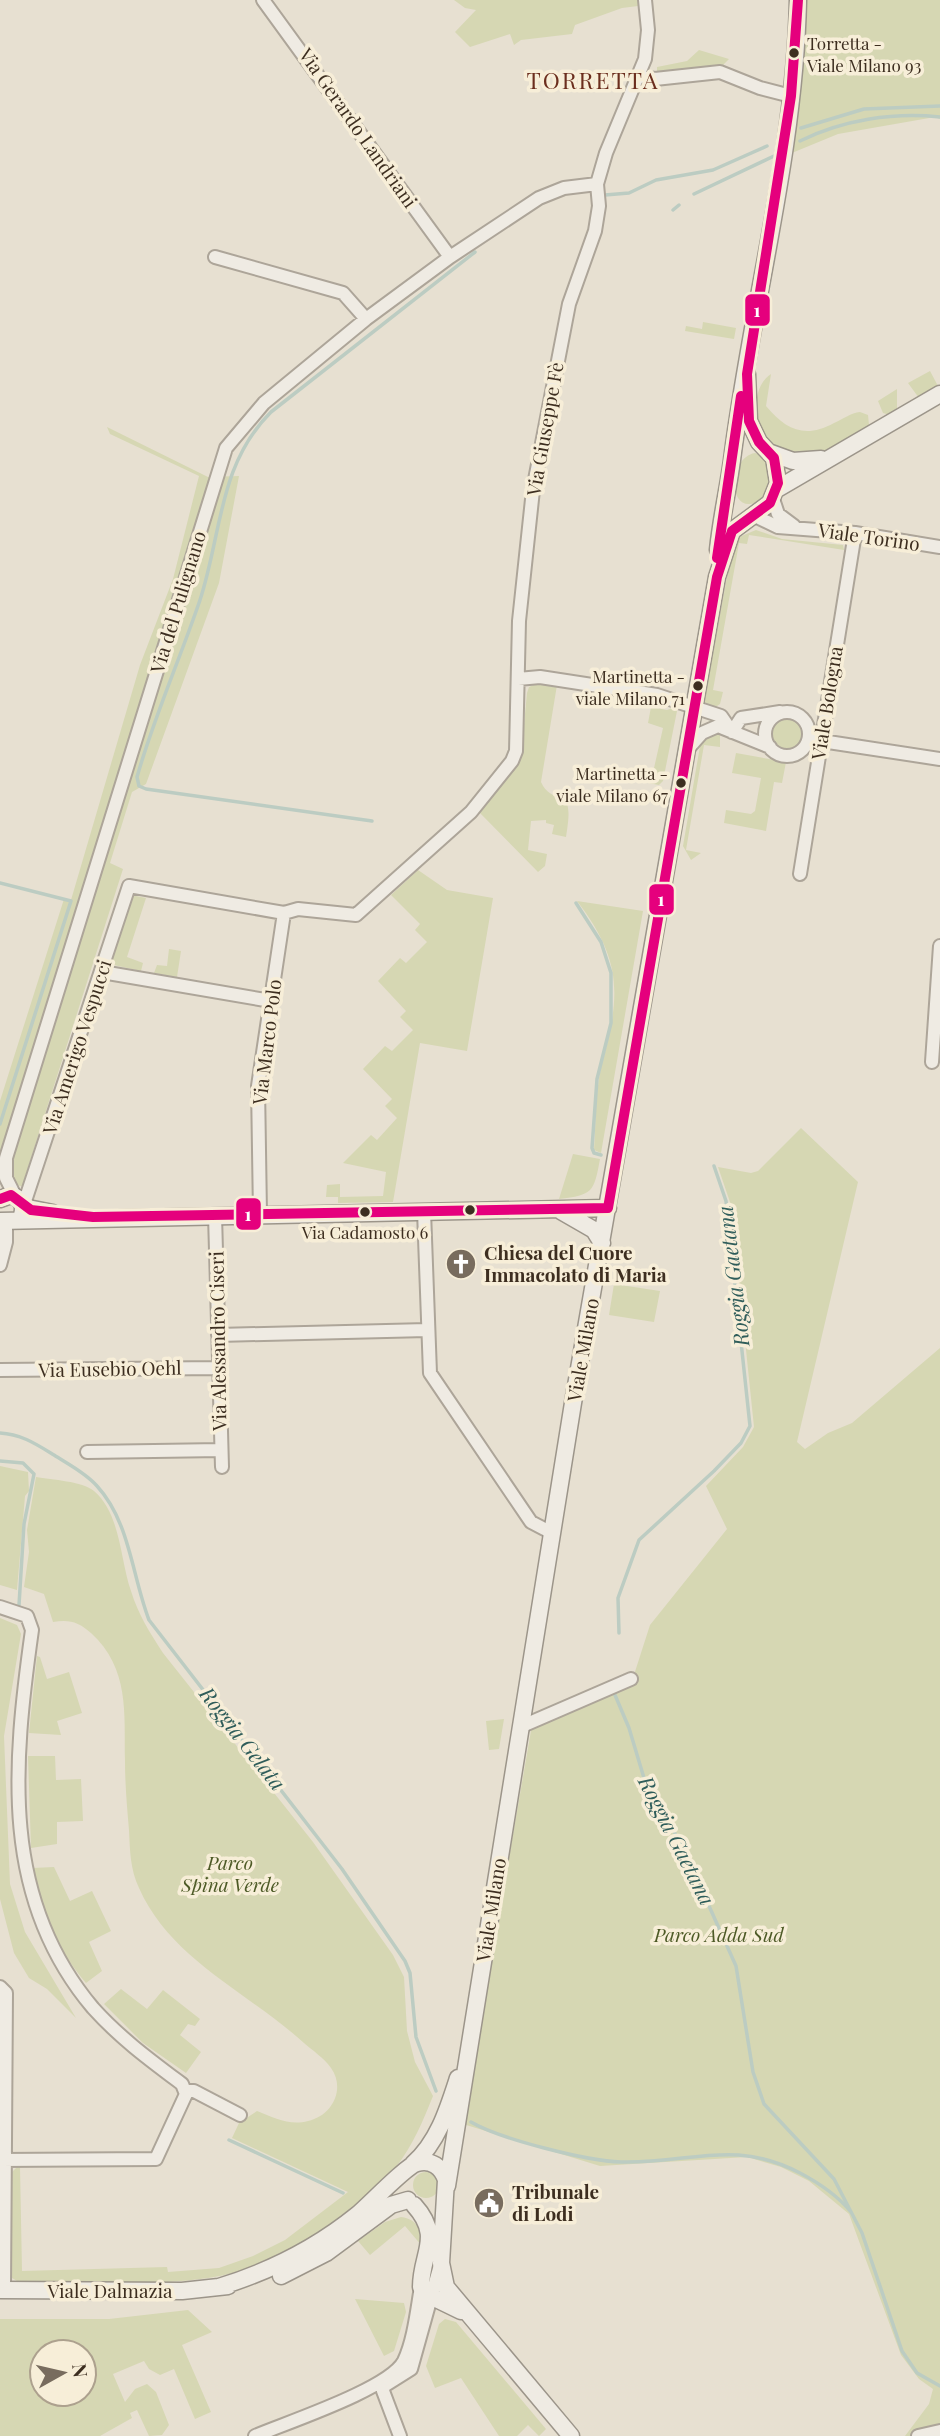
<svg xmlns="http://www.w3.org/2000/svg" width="940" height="2436" viewBox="0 0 940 2436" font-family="'Playfair Display',serif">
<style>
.green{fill:#d6d7b3;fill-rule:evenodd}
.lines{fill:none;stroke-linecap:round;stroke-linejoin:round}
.stream{stroke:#bcccc2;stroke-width:3.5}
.street-casing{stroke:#ada599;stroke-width:16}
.secondary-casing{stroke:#9c958a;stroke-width:19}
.street{stroke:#efebe3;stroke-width:12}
.secondary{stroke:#efebe3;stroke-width:16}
.bus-1-casing{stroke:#f7eed8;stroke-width:16}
.bus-1{stroke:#e5007d;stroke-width:10}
.bus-dot{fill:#3d2e20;stroke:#f7eed8;stroke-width:2.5}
.labels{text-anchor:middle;stroke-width:7;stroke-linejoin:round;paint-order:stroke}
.bus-label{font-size:17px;fill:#3d2e20;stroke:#f7eed8;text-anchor:end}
.street-label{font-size:19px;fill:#3d2e20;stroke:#f7eed8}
.poi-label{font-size:19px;font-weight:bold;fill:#3d2e20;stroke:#f7eed8;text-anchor:start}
.park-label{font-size:19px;font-style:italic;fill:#4d5a26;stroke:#f7eed8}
.water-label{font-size:21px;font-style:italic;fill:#2f5d5a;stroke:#f7eed8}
.quarter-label{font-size:23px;letter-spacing:2px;fill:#6b2e1e;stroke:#f7eed8}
.line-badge{stroke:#f7eed8;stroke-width:2.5}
.badge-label{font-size:19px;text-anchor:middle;font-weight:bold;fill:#fff}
</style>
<rect width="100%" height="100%" fill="#e7e0d1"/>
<path class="green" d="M454 0H638V6L622 8 575 25 572 34 521 40 514 45 510 34 470 47 455 32 476 10 465 8Z
M803 0H940V119L935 117 838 134 787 155Z
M699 50 729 59 722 66 657 75V67L687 61Z
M703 322 736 328 734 339 685 331 686 326 702 329Z
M930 371 938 386 919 398 908 383Z
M771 374 766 406C786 430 805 439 834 423 843 419 851 413 860 412L868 415 869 425C850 442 823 455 798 457V453C787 451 776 448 768 439 753 423 751 387 771 374Z
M897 389V410L890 415 883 413 878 401Z
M107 427 208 477 239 476 219 583 146 784 132 792 110 863 123 869 24 1180 29 1183 27 1188 0 1180V1101L64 899 71 900 140 665 173 579 199 476 110 434Z
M755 453 766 457 772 471 767 496C727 527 725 458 755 453Z
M756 530 782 539 843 545 844 550 749 535 747 544 739 543 713 690 723 692 720 704 714 708 704 702 731 555 739 537Z
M538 683 557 685 541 782C554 810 576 779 566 837L552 834 554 825 546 823V820L531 821 528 850 547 854 545 866 538 872 480 813 521 756 527 693 529 687Z
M651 707 667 710 675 707 677 711 663 781 659 785 643 782 644 776 652 777 663 728 648 723Z
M771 734a16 16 0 1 1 32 0a16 16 0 1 1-32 0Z
M720 732V747L704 745 686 850 701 853 691 860 683 846 700 746 711 733Z
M736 753 786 762 782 783 774 782 766 831 724 823 726 810 751 814 755 811 761 778 732 773Z
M418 870 447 890 493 898 467 1051 420 1043 393 1202 338 1203V1197H326L327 1185 340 1184V1197L383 1196 386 1172 343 1163 371 1135 377 1140 397 1118 385 1106 392 1099 363 1069 385 1046 392 1051 413 1030 400 1017 406 1011 378 981 400 958 406 963 427 942 415 930 420 924 391 895Z
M131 895 146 898 127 957 143 963 141 971 109 964Z
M577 901 643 911 601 1153 594 1150C596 1124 595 1094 601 1068 620 997 624 962 577 901Z
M169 949 181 951 177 977 154 973 157 965 167 966Z
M801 1128 858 1182 797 1442 805 1449 828 1433 852 1423 940 1348V2436H905L929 2404 933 2389 919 2379 901 2355 849 2214 809 2181 781 2167 747 2157 600 2166 463 2124 532 1725 632 1681 650 1625 727 1529 706 1486 743 1447 754 1427 731 1205 718 1167 751 1173 758 1171Z
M573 1154 600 1159C594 1192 593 1195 559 1199Z
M614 1284 660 1291 654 1322 609 1315Z
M0 1466 28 1472 29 1491 25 1496 17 1590 0 1585Z
M36 1477C52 1480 82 1481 94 1491 121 1514 120 1560 131 1591 138 1614 150 1633 163 1653L313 1842 393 1955 404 1977 407 2031 415 2062 433 2096C423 2121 413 2145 396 2167 355 2220 275 2269 208 2278 146 2287 79 2281 17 2281L12 2278V2172L17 2167H20L22 2271 167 2267 168 2272 219 2268 253 2256 285 2240 348 2192 232 2138 239 2123 257 2111C274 2118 290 2126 308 2121 332 2116 346 2089 331 2068 324 2058 312 2050 304 2043 248 1992 171 1960 139 1888 130 1869 130 1850 129 1830 127 1807 125 1784 125 1761 124 1713 130 1669 91 1633 79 1622 69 1619 53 1622L44 1594 24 1587 29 1552 27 1530Z
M0 1618 17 1625 21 1634 4 1736 10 1884 25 1932 76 2018 47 1989 29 1978 14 1953 0 1899Z
M37 1656 40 1657 47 1679 69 1672 82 1713 57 1721 61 1735 29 1733Z
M504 1719 499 1749 489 1750 486 1721Z
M28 1756H55L56 1780 81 1779 83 1821 57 1822V1844L31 1848Z
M54 1867 70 1901 92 1891 111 1931 89 1942 102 1971 86 1983C58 1950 39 1911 33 1868Z
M121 1989 147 2009 163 1990 200 2019 195 2026 188 2024 180 2035 201 2052 186 2073 143 2043 104 2004Z
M413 2185a13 13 0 1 1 26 0a13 13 0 1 1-26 0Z
M401 2217C418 2219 421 2231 422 2246L405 2226 370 2255 358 2241 385 2222Z
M355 2299 404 2303 406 2312 394 2351 384 2356Z
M188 2310 212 2332 182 2345 211 2412 195 2419 174 2369 160 2375 149 2369 144 2361 113 2374 125 2402 135 2389 147 2384 156 2392 169 2425 162 2435 149 2436 137 2410 130 2413 132 2418 100 2436H0V2319H109ZM42 2352H84V2394H42Z
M445 2319 456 2322 546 2429 539 2436 528 2425 517 2436H499L461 2378 435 2388 426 2366 439 2324Z"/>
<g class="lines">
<path class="stream" d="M801 128 864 109 940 106
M800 141C842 120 893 112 940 117
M694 194 774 156
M605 195 629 193 656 180 713 170 767 146
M673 210 679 205
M372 821 146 789 139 786 137 777C154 717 180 659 200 600 222 533 218 465 271 412L475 252
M0 883 71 901 0 1124
M576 903 601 942 611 973V1023L597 1079 592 1148 594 1153 601 1155
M0 1433C21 1434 36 1444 54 1455 68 1464 86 1473 97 1486 130 1522 132 1576 149 1620L342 1869 405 1961 410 1973 416 2037 436 2091
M0 1461 23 1463 34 1474 24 1524 19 1605
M619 1633 618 1598 639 1540 714 1471 741 1443 750 1426 726 1201 714 1166
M615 1695 629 1728 644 1778 682 1846 736 1966 753 2072 764 2104 834 2179 862 2233 902 2351 917 2373 940 2386
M471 2122C500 2139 587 2161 621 2162 690 2164 733 2138 800 2173 819 2183 838 2196 851 2212
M229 2140 343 2193"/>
<g class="street-casing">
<path id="street" d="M263 0 450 257
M640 76 655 79 720 72 760 88 791 96
M215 257 343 293 366 319
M773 499 778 514 794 526
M753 515 778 527 855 533 940 547
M518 679 540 677 657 695 721 716 732 732
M765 734a22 22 0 1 1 44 0a22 22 0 1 1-44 0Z
M732 732 741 718 780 712
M815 740 940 759
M686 751 702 733 718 726 770 747
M800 874 855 533
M102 972 271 1001
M932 1062 940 946
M15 1196 6 1178V1158L226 448 264 403 366 319 450 257 539 198 564 188 597 184
M23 1207 129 886 284 913 298 909 356 915 471 812 512 761 516 751 519 621 533 490 569 304 595 231 599 206 597 184 606 153 645 59 648 30 645 0
M424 1211 430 1373 531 1522 552 1533
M260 1214 258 1086 284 913
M215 1215 222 1467
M0 1265 6 1242V1223
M218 1335 427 1330
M0 1370 219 1368
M87 1452 221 1450
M0 1607 27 1616 32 1630C13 1765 0 1898 93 2008 120 2038 150 2060 182 2084L186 2094 156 2159 0 2160
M520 1727 631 1679
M0 1987 6 1993 4 2290
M186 2091H194L240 2115
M383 2391 384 2386 411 2369 440 2265
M383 2391 400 2436
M255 2436C288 2422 389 2389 404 2361 414 2340 417 2310 421 2287
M918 2436 940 2431"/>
</g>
<g class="secondary-casing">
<path id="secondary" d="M771 453 793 461 821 459
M777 489 940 394
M718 550C721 519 728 490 732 460 751 307 795 155 798 0
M0 1199 11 1195C21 1198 25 1205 22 1215
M23 1207 53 1213
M561 1211 594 1230 602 1243
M0 1221 608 1208
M413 2164C438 2142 448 2109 458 2078
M447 2186 573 1403 717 577 732 531 770 503 778 483 774 458 759 442 749 421 747 374
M414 2205C443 2237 421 2253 421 2287L426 2294 461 2311
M281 2276 326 2253 391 2205 408 2200
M219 2287C271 2271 315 2249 357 2215 369 2205 406 2166 417 2163 431 2159 442 2167 446 2180L441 2263 446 2287 571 2436
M0 2290 182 2291 228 2286"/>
</g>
<use href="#street" class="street"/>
<use href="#secondary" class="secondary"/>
<g class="bus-1-casing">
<path id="bus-1" d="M717 558 741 396
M0 1199 11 1195 31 1210 93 1217 608 1208
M608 1208 717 577 732 531 770 503 778 483 774 458 759 442 749 421 747 374 791 96 798 0"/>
</g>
<use href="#bus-1" class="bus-1"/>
</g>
<defs>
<g id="church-disc" transform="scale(1.575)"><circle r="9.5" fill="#786c5e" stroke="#f7eed8"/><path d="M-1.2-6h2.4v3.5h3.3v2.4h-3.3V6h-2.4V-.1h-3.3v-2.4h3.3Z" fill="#fff"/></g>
<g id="civic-disc" transform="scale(1.575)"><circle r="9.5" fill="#786c5e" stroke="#f7eed8"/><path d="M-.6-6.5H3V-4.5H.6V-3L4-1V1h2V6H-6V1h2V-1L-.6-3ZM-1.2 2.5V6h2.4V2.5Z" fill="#fff"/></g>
</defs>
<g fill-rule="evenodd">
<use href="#church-disc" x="461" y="1264"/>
<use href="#civic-disc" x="489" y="2203"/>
</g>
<g class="bus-dot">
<circle cx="794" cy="53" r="6"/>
<circle cx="698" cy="686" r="6"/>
<circle cx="681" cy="783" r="6"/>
<circle cx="470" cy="1210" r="6"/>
<circle cx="365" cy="1212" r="6"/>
</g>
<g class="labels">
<g class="bus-label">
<text x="807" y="50" text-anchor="start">Torretta -<tspan x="807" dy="22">Viale Milano 93</tspan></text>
<text x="685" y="683">Martinetta -<tspan x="685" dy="22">viale Milano 71</tspan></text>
<text x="668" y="780">Martinetta -<tspan x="668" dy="22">viale Milano 67</tspan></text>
<text x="365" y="1239" text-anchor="middle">Via Cadamosto 6</text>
</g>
<g class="street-label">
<text transform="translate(358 128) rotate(55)" y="7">Via Gerardo Landriani</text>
<text transform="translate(545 429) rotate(-80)" y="7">Via Giuseppe Fè</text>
<text transform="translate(869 537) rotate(8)" y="7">Viale Torino</text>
<text transform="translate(178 602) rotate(-73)" y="7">Via del Pulignano</text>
<text transform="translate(827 703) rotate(-81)" y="7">Viale Bologna</text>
<text transform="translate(267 1042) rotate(-83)" y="7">Via Marco Polo</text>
<text transform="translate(77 1047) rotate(-72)" y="7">Via Amerigo Vespucci</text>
<text transform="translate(218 1341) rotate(-91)" y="7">Via Alessandro Ciseri</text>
<text transform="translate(583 1350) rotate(-80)" y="7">Viale Milano</text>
<text transform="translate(110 1369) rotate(-1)" y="7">Via Eusebio Oehl</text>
<text transform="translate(491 1910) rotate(-81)" y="7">Viale Milano</text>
<text x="110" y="2298">Viale Dalmazia</text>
</g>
<g class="poi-label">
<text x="484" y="1260">Chiesa del Cuore<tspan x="484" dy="22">Immacolato di Maria</tspan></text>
<text x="512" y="2199">Tribunale<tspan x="512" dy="22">di Lodi</tspan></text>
</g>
<g class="park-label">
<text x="230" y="1870">Parco<tspan x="230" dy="22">Spina Verde</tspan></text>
<text x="719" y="1942">Parco Adda Sud</text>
</g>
<g class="water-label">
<text transform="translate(734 1276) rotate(-97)" y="7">Roggia Gaetana</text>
<text transform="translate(242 1739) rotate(52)" y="7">Roggia Gelata</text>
<text transform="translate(676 1841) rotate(63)" y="7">Roggia Gaetana</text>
</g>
<g class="quarter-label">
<text x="593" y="89">TORRETTA</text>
</g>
</g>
<g class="line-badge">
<rect x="744" y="293" width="27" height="34" rx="7" fill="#e5007d"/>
<rect x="648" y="883" width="27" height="33" rx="7" fill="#e5007d"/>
<rect x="235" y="1197" width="27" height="34" rx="7" fill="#e5007d"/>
</g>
<g class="badge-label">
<text x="757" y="317">1</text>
<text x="661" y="906">1</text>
<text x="248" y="1221">1</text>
</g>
<g transform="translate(63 2373) rotate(82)"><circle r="33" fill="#f7eed8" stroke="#ada18e" stroke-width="2"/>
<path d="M0-5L12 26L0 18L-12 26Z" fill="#786c5e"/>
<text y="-10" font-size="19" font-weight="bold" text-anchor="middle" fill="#3d2e20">N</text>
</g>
</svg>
